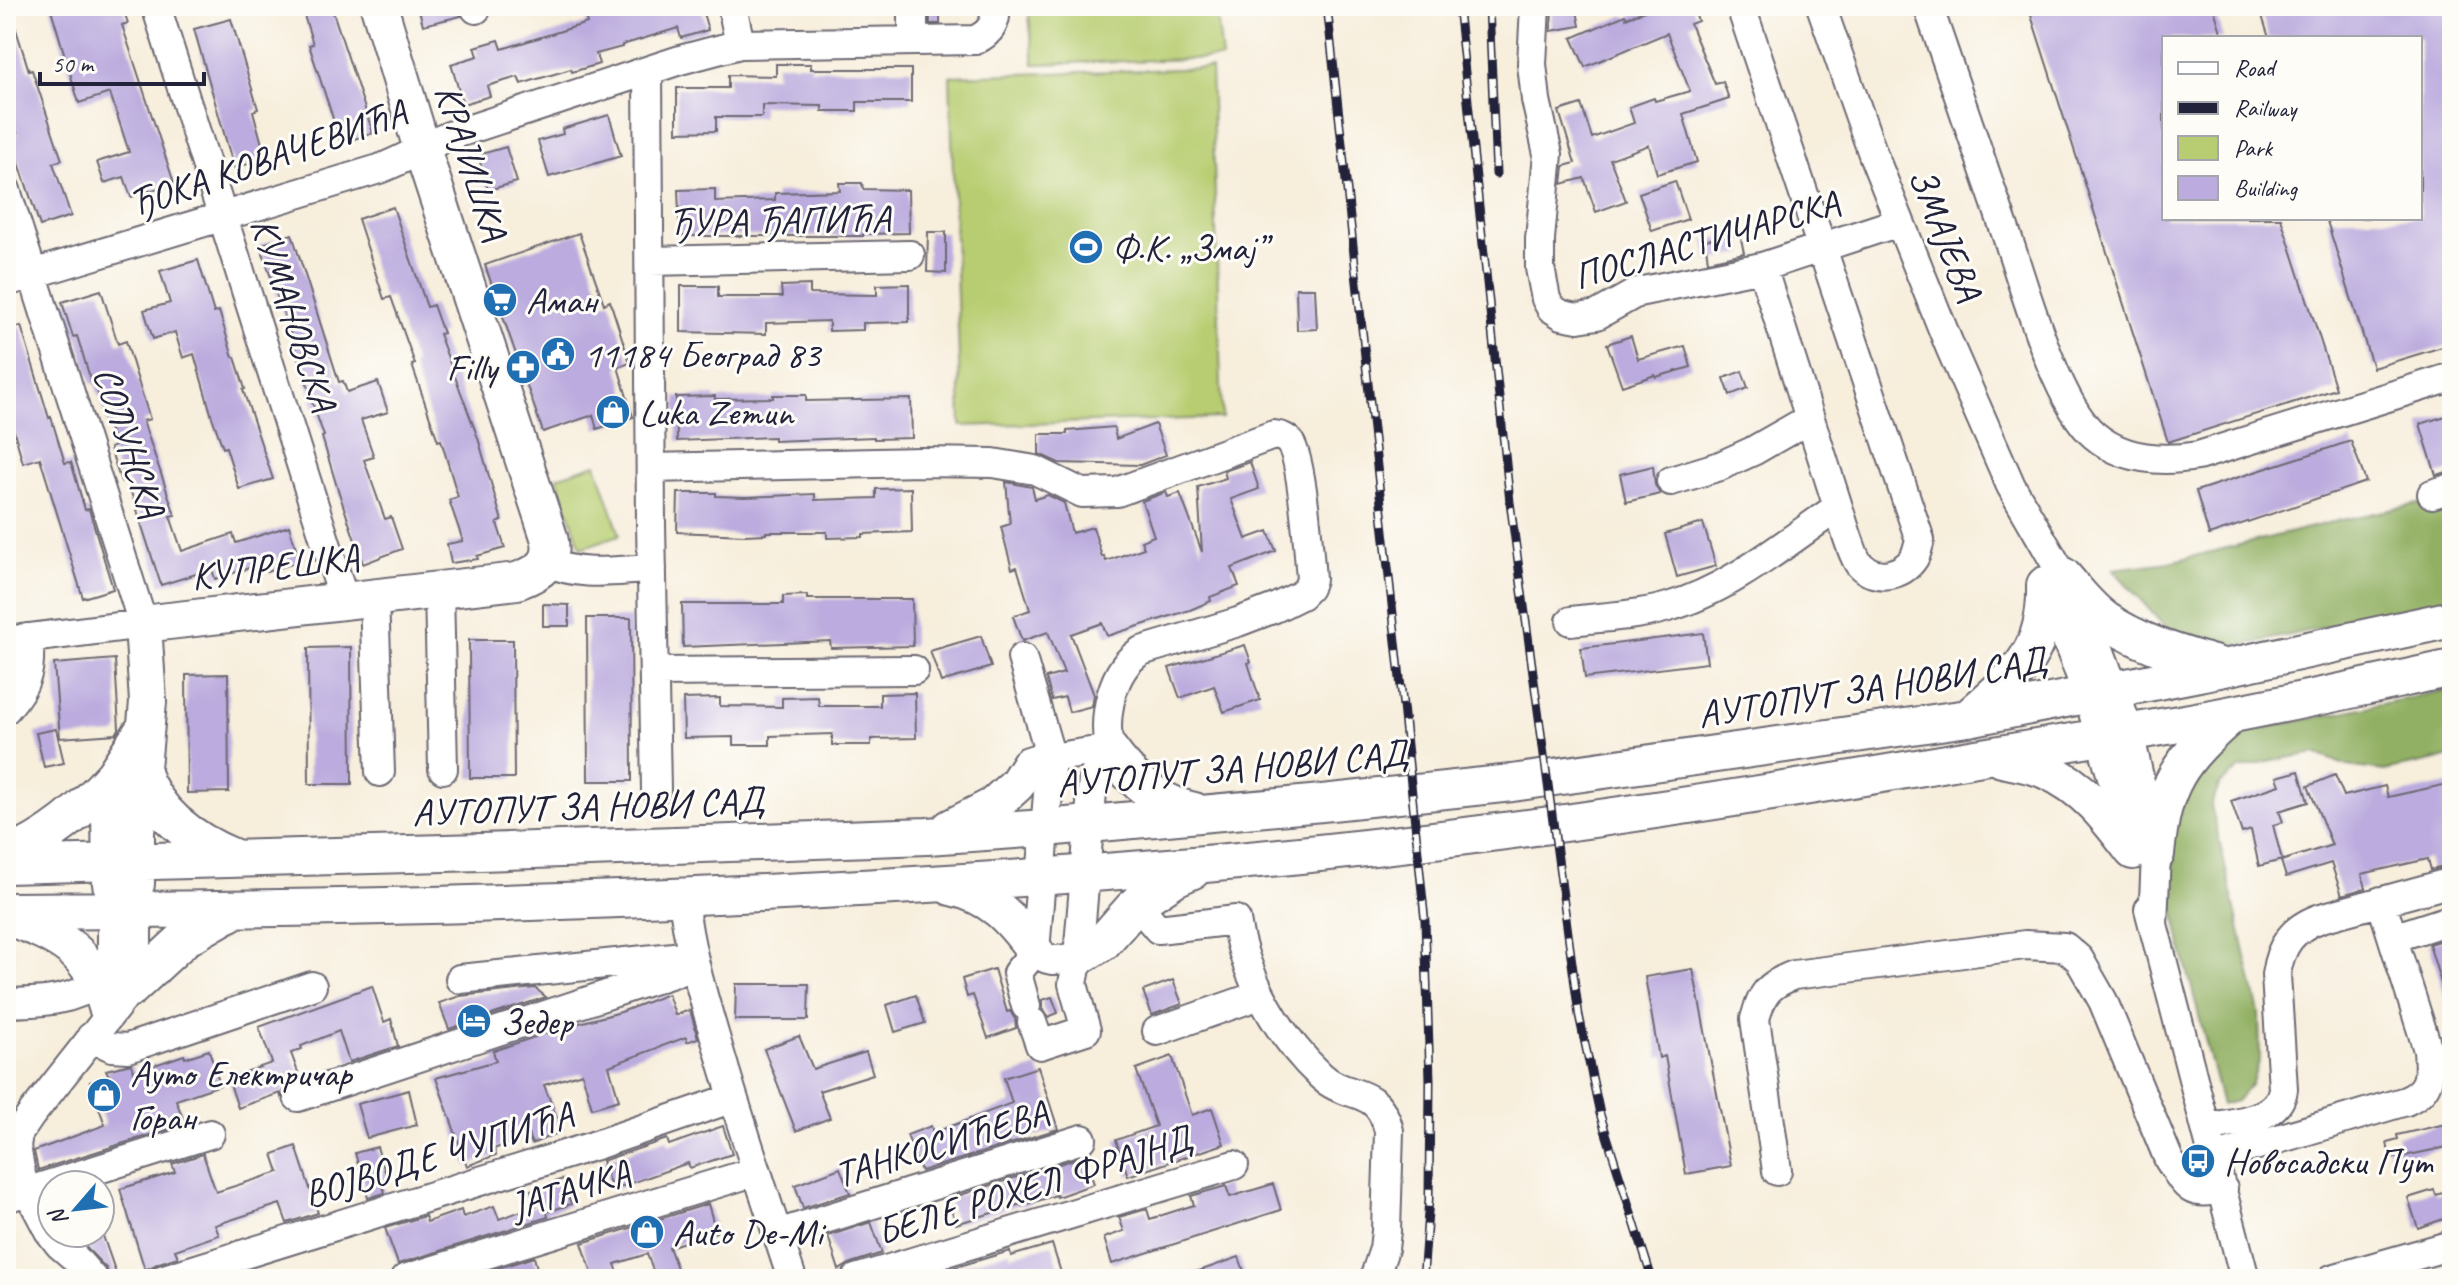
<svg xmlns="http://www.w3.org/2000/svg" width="2458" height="1285" viewBox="0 0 2458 1285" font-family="Caveat,sans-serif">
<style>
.green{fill:#b8cd71;stroke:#6d7856;stroke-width:2}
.forest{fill:#92b063;stroke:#5a694f;stroke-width:2}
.building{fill:#bbabde}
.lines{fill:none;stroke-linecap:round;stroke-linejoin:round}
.minor-casing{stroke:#6d6973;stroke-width:32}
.major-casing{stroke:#6d6973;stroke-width:40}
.minor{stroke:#fff;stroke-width:28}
.major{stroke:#fff;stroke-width:36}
.rail-casing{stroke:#22223b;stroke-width:9}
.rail{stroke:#fdfcf7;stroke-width:6;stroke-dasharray:18;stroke-linecap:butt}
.labels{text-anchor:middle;stroke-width:6;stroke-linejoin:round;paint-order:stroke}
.street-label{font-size:38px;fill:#22223b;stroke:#fdfcf7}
.poi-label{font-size:38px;fill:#22223b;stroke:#fdfcf7;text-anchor:start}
</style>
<rect width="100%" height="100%" fill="#fdfcf7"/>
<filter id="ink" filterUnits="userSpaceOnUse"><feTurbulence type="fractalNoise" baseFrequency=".0125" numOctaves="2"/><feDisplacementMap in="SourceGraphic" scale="16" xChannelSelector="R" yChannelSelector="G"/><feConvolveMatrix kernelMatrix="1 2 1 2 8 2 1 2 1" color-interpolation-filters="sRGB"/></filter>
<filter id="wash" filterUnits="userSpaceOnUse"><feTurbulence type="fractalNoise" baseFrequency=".006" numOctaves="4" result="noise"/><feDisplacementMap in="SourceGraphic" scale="32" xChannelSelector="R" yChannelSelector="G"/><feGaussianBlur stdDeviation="1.8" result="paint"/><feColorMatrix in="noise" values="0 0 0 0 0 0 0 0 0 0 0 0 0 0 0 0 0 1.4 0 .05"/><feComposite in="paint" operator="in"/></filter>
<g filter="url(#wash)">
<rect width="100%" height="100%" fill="#f7eedc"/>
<path class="green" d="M1028 6H1216L1222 58 1034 64Z
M1211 68 1222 418 961 426 950 76Z
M596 464 620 535 581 548 557 477Z"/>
<path class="forest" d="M2452 497V600L2243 645 2201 646 2163 625 2113 569 2170 562 2337 521Z
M2452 689V757L2384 771 2347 766 2315 753 2276 760 2240 769 2220 784 2211 805 2259 1013 2260 1059 2251 1085 2236 1101 2222 1105 2183 954 2169 887 2167 829 2199 768 2220 756 2243 733Z"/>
<g id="blocks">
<path class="building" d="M50 6H122L128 23 122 25 174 183 131 197 124 177 104 183 97 162 129 152 110 93 79 103Z
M301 6H331L373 133 341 143 309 45 313 44Z
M418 6H458L461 16 423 25Z
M608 6H701L708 30 681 38 678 28 622 45V47L596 54 599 64 572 72 571 69 521 84 518 77 487 86 490 96 463 104 451 64 478 56 475 47 499 40 502 49 587 23 584 13Z
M930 6H940V24H930Z
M1552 6H1576L1580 26 1551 31Z
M1657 6H1692L1698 21 1690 24 1715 84 1723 82 1729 99 1683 114 1697 162 1657 174 1649 145 1610 159 1626 201 1596 212 1584 178 1562 184 1564 166 1575 163 1559 111 1581 104 1592 138 1634 123 1629 107 1654 98 1655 101 1690 91 1667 33 1585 67 1572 38 1625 15 1626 18Z
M2028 6H2213L2223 38H2164V218H2281L2336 389 2168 442Z
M2259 6H2452V344L2373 368 2326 218H2420V38H2269Z
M6 10H10L29 71 32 70 62 160 53 163 71 216 40 226 11 139 18 136 6 98Z
M231 19 258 109 253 111 266 159 234 168 194 29Z
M776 64H811V69H911V102H857V111H822V106L762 105V117H716V131L677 132V88H728V75L776 76Z
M609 115 621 156 549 177 538 141 563 134 562 129Z
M506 147 517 182 488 190 478 155Z
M1675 181 1688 219 1652 231 1639 193Z
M839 183H862L863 189 908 190 909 233 863 234V236H680L678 190 715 189V202L775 200V193L840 191Z
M393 207 427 307 433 305 443 333 439 334 478 438 502 521 497 523 505 548 477 556 478 559 451 563 447 544 463 541 449 500 458 497 441 440 438 441 412 365 415 364 391 297 384 299 358 219Z
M928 232H946V273L927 272Z
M579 233 604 304 610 301 630 363 618 367 633 417 597 429 593 415 543 432 485 265Z
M292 234 339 382 343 381 347 392 378 382 388 412 361 420 374 457 364 460 385 519 391 517 402 549 363 564 337 487 322 437 324 436 309 393 310 392 260 245Z
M1740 234 1744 253 1708 261 1705 240Z
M198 260 214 313 219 311 233 357H235L245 389 243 390 273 479 239 489 226 447 223 448 212 417 194 354 183 358 175 332 153 339 144 310 170 303 160 271Z
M909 284V322L863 323V330L829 331V321L766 323V334L681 332V286H718V297H782L781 286 810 285V294L877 295V285Z
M1296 288H1315L1317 329 1297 330Z
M101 290 118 344 126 341 135 371 150 419 143 421 175 515 170 516 182 551 233 534 236 543 289 526 300 561 267 572 264 563 215 579 212 569 161 585 127 480 121 482 110 448 115 446 95 383 92 384 77 336 73 337 62 302Z
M21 326 49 418 51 417 65 463 71 462 85 510 89 509 113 589 83 598 40 458 23 463 6 403V330Z
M1631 336 1638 359 1685 346 1691 367 1656 377 1655 375 1622 386 1607 344Z
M1742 371 1748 388 1730 395 1724 378Z
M773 395H806V401L911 399 912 438 874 439V437L774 441V437L677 441 676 397 715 396V399L773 398Z
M2452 414V471L2436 475 2420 424Z
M1155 424 1166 455 1140 465 1059 463 1039 454V434H1067V431L1114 427 1116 439Z
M2351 441 2366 482 2209 535 2196 491Z
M1250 462 1259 489 1231 499 1246 539 1268 531 1276 551 1232 568 1239 586 1210 597 1211 601 1190 610 1107 636 1102 623 1071 634 1094 695 1092 706 1069 712 1065 697 1052 700 1046 678 1064 673 1048 632 1022 641 1013 616 1030 610 1017 567 1012 569 1001 527 1010 524 1006 482 1032 487 1035 499 1048 495 1064 503 1072 533 1093 527 1102 557 1104 556 1106 561 1144 548 1141 541 1154 536 1142 501 1166 492 1168 497 1180 493 1202 552 1198 487 1226 478 1224 471Z
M1653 466 1655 485 1660 494 1626 502 1620 474Z
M911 488 912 532 863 534V537L827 538V532H766V534L745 535 677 532 678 493H716V496L745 497 815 494V500L845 499 876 498V489Z
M1703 523 1716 566 1677 577 1665 534Z
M807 595V599H912L913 646 831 648 830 641 683 647 682 604H783V596Z
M543 604 569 605V626H543Z
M587 618H631L632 781H588Z
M1703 633 1707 663 1585 678 1581 648Z
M981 636 991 667 941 682 930 651Z
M469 640H513L514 778H470Z
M1245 645 1251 662 1248 663 1260 700 1224 712 1214 686 1180 698 1169 668Z
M351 647 352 784H309L308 648Z
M115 659 119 729 116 734 60 738 54 664Z
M228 674 229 792 187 793 186 675Z
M915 693 916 738 871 739V745H832V734L770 736V745H733V737L684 738 683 699 720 698V706L782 707V698L818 697 819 706H880V694Z
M56 729 64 763 44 767 36 733Z
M2299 771 2308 802 2279 811 2283 822 2273 825 2282 860 2259 866 2251 830 2242 833 2231 801 2280 785 2277 777Z
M2335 775 2344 796 2385 786 2388 797 2452 783V865L2431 870 2428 859 2362 874 2366 888 2342 895 2331 863 2286 877 2281 861 2332 845 2308 786Z
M2452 937V1005L2448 1006 2429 944Z
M994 969 1007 1012 1010 1011 1015 1019 1016 1028 988 1038 973 995 967 997 962 979Z
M1693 969 1731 1166 1686 1174 1665 1056 1659 1058 1645 977Z
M1173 980 1182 1004 1152 1015 1143 991Z
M736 984H809L808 1020H735Z
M372 986 384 1022 391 1019 398 1046 349 1062 339 1031 301 1046 302 1049 291 1053 300 1078 286 1085 281 1097 280 1093 238 1108 228 1078 272 1063 259 1027Z
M535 988 546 997 449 1029 439 1003 460 996Z
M668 994 675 1015 690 1010 698 1038 687 1042 686 1037 609 1066 619 1100 592 1108 582 1073 544 1085 562 1131 532 1144 528 1135 494 1149 496 1155 467 1166 436 1078 496 1061 493 1051 568 1026 621 1012Z
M916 995 925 1023 895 1032 887 1005Z
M1052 997 1058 1013 1048 1017 1043 1009 1042 1000Z
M799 1036 813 1069 866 1052 873 1074 819 1091 830 1118 796 1131 764 1049Z
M209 1050 220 1085 176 1100 185 1124 38 1170 34 1151 105 1125 90 1082 109 1076 106 1070 131 1064 134 1072 184 1055 185 1058Z
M1172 1056 1192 1115 1212 1108 1224 1144 1128 1176 1116 1140 1156 1126 1136 1069Z
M1038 1067 1058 1129 921 1171 907 1135 931 1126 933 1133 1012 1103 1004 1078Z
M409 1090 417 1125 367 1138 357 1104Z
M2450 1123 2452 1146 2390 1159 2387 1142 2398 1139 2397 1135Z
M723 1126 732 1154 690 1168 688 1163 612 1190 602 1161 667 1139 669 1145Z
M296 1146 318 1213 287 1223 280 1204 215 1225 219 1235 175 1250 178 1257 159 1263 145 1270 120 1189 175 1172 172 1164 203 1154 216 1192 279 1172 273 1154Z
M377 1147 387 1178 381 1179 385 1193 368 1198 355 1153Z
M1084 1156 1094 1184 1057 1197 1056 1195 1022 1206 1021 1204 956 1224 948 1199Z
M840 1168 850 1193 803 1208 795 1185Z
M563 1179 571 1204 547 1212 548 1217 398 1264 385 1228 425 1216 427 1222 461 1210 463 1217 494 1206 499 1219 536 1206 531 1190Z
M1273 1184 1281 1210 1112 1264 1104 1238 1124 1231 1119 1217 1147 1209 1150 1219 1194 1205 1191 1196 1226 1186 1230 1197Z
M2434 1190 2436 1195 2452 1190V1216L2418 1228 2408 1198Z
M708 1204 716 1232 669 1247 681 1279H656L647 1254 615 1264 620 1279H594L582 1243Z
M871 1222 882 1253 851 1263 839 1270 828 1236Z
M72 1233H102L118 1279H111L106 1268Z
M1052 1244 1063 1279H930L929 1275 973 1262 1010 1251 1011 1256Z
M534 1257 540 1279H463Z
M1239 1257 1247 1279H1185V1276Z"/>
</g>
</g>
<g filter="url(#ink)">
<use href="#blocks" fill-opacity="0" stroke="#6d6973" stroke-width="2"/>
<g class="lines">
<g class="minor-casing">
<path id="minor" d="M156 6 344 600
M475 6 476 9
M732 6 740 44
M913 6V41
M1535 6 1532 64 1536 100 1548 154 1540 239V268L1546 299 1551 308 1562 315 1578 318 1597 315 1638 292 1762 267 1899 222
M1745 6 1744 16 1920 540C1918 546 1917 553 1914 558 1902 576 1876 581 1860 565 1853 558 1842 519 1838 507
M1821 6 1874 157 1950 347 2011 486 2063 576 2101 654 2114 689 2129 732 2156 854 2153 924
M1928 6C1955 85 1982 163 2009 242 2025 290 2057 404 2094 435 2123 460 2162 462 2198 456L2452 377
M648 71 651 524 656 790
M6 190 143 624 6 641
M650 261 910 255
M6 282 379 169C404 160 425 146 449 136L680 60 740 44 975 40C991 33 996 23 996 6
M651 468 921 462 993 463 1035 470 1082 493 1117 492 1274 435C1280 436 1286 437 1290 443 1302 458 1309 554 1311 579L1308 588 1301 595 1275 608 1238 622 1141 651C1111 670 1103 716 1109 749
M1671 481 1720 466 1753 451 1809 419
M2432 494 2452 488
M548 562C581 578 617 570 652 569
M2047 589 2088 695 2131 842
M439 590 443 769
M374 597 380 772
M1571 621C1602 617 1638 616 1668 607 1731 589 1785 543 1838 507L1762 267
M1022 658 1051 758 1035 951C1048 965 1061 959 1078 957L1093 780 1099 763 1109 749
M655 672 914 670
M6 709C27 685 32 670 28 638
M1051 758 1109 749
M683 897C689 953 705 1003 721 1057 743 1132 768 1205 792 1279
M1137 904 1158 929 1236 920C1244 976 1280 1038 1321 1076 1348 1101 1378 1084 1389 1131L1386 1231 1384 1249 1374 1279
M2149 909 2245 1279
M2393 938 2452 919
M460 979 683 956
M6 1003C37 1002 73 1002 98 982
M1026 1006 1017 973 1035 951
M107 1009 112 985V910
M1032 1022 1040 1045 1086 1030 1073 984 1078 957
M1157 1031 1260 995
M91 1037 112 1047 128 1048 312 986
M298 1097 694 966
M2206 1128C2233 1122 2279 1121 2283 1089L2276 975C2280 946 2292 928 2321 918L2452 882
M2214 1158 2406 1101C2431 1090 2430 1075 2428 1050L2381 901
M1777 1171 1755 1019C1762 993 1768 985 1794 975L2025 945 2065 947 2079 959 2103 1001 2169 1160C2188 1188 2187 1196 2223 1189
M6 1198 210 1134
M777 1234 1082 1139
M93 1279 73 1256 59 1244 49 1231 22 1180 16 1146 18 1134 31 1115 131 988 137 959V910
M164 1279 593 1146 733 1098
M405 1279 757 1171
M856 1279 1234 1165
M2332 1279 2452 1245"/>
</g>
<g class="major-casing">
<path id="major" d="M2063 576C2077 592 2090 610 2107 621 2141 644 2181 654 2219 666
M1968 718C2015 676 2047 654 2045 585
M1109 749C1130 778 1158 804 1194 811
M2002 759C2016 762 2032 764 2045 770 2085 787 2108 818 2133 851
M141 771C156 815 193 841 235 858
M950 828 993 806 1017 784 1029 765 1051 758
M2156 854C2163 783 2179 761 2233 714
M6 857C51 837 82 811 114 775
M6 865 481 852 927 836 1045 828 1322 803 1512 783 1968 718 2224 668 2452 619
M111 884 110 810 114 775 142 732
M136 884V833L148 702 143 624 517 581C539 573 556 563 549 537L422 149 379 6
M951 887C992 896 1011 918 1035 951
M6 911C406 909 807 898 1205 864 1448 843 1689 807 1929 766 2010 752 2092 739 2173 725 2267 709 2359 688 2452 668
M8 917C59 935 91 951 107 1007
M1078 957 1103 942 1133 908 1146 897 1175 878 1193 870
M131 988 184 939 234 910"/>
</g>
<use href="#minor" class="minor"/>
<use href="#major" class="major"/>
<g class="rail-casing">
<path id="rail" d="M1327 6 1403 706 1425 921 1430 1080 1429 1199 1423 1279
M1458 6 1510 502 1579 1015 1600 1114 1652 1279
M1489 6 1496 174"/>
</g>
<use href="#rail" class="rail"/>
</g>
</g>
<defs>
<g id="stadium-disc" transform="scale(1.8)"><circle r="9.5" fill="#1f6fb2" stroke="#fdfcf7"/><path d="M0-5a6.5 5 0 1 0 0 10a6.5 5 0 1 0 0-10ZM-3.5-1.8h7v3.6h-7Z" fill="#fff"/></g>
<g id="supermarket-disc" transform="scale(1.8)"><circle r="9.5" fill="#1f6fb2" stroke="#fdfcf7"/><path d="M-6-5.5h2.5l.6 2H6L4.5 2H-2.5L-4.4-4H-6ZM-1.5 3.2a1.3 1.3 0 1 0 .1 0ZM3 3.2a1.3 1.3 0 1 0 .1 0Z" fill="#fff"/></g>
<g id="civic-disc" transform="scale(1.8)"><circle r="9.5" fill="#1f6fb2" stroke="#fdfcf7"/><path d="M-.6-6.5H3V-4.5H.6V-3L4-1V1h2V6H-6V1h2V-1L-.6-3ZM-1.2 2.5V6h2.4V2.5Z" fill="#fff"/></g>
<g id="pharmacy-disc" transform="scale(1.8)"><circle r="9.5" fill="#1f6fb2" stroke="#fdfcf7"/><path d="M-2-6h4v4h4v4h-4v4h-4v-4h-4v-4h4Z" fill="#fff"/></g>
<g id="shop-disc" transform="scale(1.8)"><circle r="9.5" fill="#1f6fb2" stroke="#fdfcf7"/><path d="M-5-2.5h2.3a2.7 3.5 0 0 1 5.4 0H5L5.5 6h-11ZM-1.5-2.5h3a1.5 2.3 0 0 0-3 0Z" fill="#fff"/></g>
<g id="hotel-disc" transform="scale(1.8)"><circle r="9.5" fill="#1f6fb2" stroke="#fdfcf7"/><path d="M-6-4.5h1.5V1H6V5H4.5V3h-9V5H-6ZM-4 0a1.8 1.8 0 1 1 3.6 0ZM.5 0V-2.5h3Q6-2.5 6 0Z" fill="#fff"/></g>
<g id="bus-disc" transform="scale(1.8)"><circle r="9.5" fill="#1f6fb2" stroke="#fdfcf7"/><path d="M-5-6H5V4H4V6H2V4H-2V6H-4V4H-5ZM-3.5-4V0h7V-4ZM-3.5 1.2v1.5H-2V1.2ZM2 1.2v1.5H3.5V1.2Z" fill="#fff"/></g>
</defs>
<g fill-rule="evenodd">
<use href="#stadium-disc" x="1086" y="247"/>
<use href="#supermarket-disc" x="500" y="300"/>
<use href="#civic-disc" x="558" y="354"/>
<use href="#pharmacy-disc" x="523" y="367"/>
<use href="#shop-disc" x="613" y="412"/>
<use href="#hotel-disc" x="474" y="1021"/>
<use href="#shop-disc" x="104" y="1095"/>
<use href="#bus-disc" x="2198" y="1161"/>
<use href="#shop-disc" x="647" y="1232"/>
</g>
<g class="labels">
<g class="street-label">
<text transform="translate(267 158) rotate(-19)" y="13">ЂОКА КОВАЧЕВИЋА</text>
<text transform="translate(472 162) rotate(72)" y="13">КРАЈИШКА</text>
<text transform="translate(779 220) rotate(-1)" y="13">ЂУРА ЂАПИЋА</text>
<text transform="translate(1946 234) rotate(68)" y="13">ЗМАЈЕВА</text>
<text transform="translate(1706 239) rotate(-16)" y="13">ПОСЛАСТИЧАРСКА</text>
<text transform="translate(294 314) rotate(72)" y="13">КУМАНОВСКА</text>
<text transform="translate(130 442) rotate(72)" y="13">СОЛУНСКА</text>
<text transform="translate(275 566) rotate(-7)" y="13">КУПРЕШКА</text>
<text transform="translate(1872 687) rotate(-9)" y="13">АУТОПУТ ЗА НОВИ САД</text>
<text transform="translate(1232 768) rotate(-5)" y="13">АУТОПУТ ЗА НОВИ САД</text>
<text transform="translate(588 806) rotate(-2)" y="13">АУТОПУТ ЗА НОВИ САД</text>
<text transform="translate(941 1143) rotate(-17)" y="13">ТАНКОСИЋЕВА</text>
<text transform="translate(438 1154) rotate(-17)" y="13">ВОЈВОДЕ ЧУПИЋА</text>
<text transform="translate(1034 1185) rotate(-17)" y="13">БЕЛЕ РОХЕЛ ФРАЈНД</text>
<text transform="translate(570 1189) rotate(-17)" y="13">ЈАТАЧКА</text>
</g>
<g class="poi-label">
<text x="1112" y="260">Ф.К. „Змај”</text>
<text x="526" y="313">Аман</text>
<text x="584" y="367">11184 Београд 83</text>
<text x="497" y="380" text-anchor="end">Filly</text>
<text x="639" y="425">Luka Zemun</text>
<text x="500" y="1034">Зедер</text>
<text x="130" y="1086">Ауто Електричар<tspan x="130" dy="44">Горан</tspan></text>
<text x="2224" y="1174">Новосадски Пут</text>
<text x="673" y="1245">Auto De-Mi</text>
</g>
</g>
<rect width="2458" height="1285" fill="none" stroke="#fdfcf7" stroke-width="32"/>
<rect x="2162" y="36" width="260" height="184" fill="#fdfcf7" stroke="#a5a5ac" stroke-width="2"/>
<rect x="2178" y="62" width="40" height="12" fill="#ffffff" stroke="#a5a5ac" stroke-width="2"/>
<text x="2234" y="76" font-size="24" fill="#22223b">Road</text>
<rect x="2178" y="102" width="40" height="12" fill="#22223b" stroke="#a5a5ac" stroke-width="2"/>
<text x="2234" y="116" font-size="24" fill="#22223b">Railway</text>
<rect x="2178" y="136" width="40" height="24" fill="#b8cd71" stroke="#a5a5ac" stroke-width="2"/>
<text x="2234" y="156" font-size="24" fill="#22223b">Park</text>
<rect x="2178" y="176" width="40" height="24" fill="#bbabde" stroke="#a5a5ac" stroke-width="2"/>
<text x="2234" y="196" font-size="24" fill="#22223b">Building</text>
<g transform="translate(76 1209) rotate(242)"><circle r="38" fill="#fdfcf7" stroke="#a5a5ac" stroke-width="2"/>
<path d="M0-6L14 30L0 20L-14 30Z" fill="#1f6fb2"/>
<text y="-12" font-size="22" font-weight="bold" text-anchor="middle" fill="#22223b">N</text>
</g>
<path d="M40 72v12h164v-12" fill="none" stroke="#22223b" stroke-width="4"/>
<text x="52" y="72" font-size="24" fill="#22223b" stroke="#fdfcf7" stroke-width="6" paint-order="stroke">50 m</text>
</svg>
